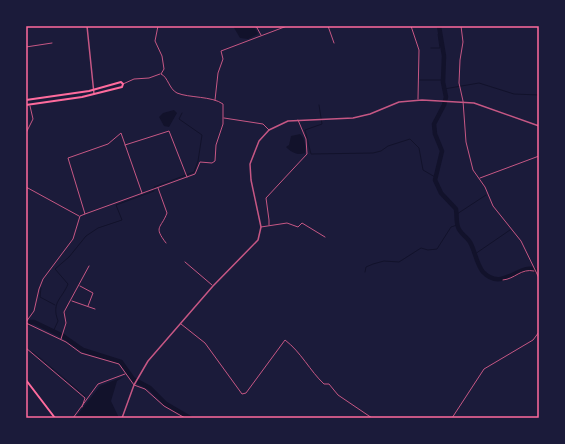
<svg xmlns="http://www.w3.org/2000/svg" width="565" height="444" viewBox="0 0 565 444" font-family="Karla,sans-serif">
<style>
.water{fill:#12122b}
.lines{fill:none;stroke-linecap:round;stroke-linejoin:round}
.stream{stroke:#12122b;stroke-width:1}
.river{stroke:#12122b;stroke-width:4.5}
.pedestrian{stroke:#c65784;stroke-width:1}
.minor{stroke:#c65784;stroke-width:1}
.tertiary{stroke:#c65784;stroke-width:1.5}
.secondary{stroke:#ff6b9d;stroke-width:2}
.primary{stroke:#ff6b9d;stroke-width:2}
.neatline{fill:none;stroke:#ff6b9d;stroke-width:1.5}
</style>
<rect width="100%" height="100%" fill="#1b1b3a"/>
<path class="water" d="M233 26H254L258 34 248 39 240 38Z
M174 110 177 113 169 127 164 126 159 117 163 113Z
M300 134C305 138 306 147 305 153 298 156 291 152 286 147L289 145 291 136Z
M125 376 117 381 111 401 119 418H75L100 386Z"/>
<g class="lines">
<path class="stream" d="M431 48H440L438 34 441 33
M420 80H443
M444 89 479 83 514 94 539 95
M319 105 322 124 305 130 311 154 373 153 381 151 388 146 410 139 419 148 423 170 435 177
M457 214 486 195
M475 254 510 230
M365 272 366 267 373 264 384 261 399 262 421 248 428 250 437 249 451 227 457 225
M41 288 40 297 55 305
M53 332 58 321C51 302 62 299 68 284L55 269 69 257 86 236 98 228 122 220 116 205 154 191V187L194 172 198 161 202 135 179 119 182 113
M33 352 85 396"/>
<path class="river" d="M439 26 444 56 443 82 446 97 444 105 434 124 435 134 442 151 435 180 441 193 456 209C457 215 456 222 458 227 460 234 468 237 471 244 475 252 477 265 483 272 504 294 523 257 539 273
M26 325 30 322H34L63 336 83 350 121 362 133 379 150 388 166 404 190 418"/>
<path class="pedestrian" d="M26 47 52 43"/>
<path class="minor" d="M256 26 261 35
M328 26 334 43
M411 26 419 50 418 99
M461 26 463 42 460 60 459 83 463 101 466 142 473 170 485 187 493 206 521 241 539 278
M123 84 134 79 149 78 160 74
M215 100 218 73 223 59 221 51 287 26
M224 118 263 124 269 130
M26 133 33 119 30 106
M125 145 169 131 187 177
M480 178 539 156
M26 187 79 216
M158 188 167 213C161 229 153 226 166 243
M85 214 195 174 200 162 212 163 215 161 216 145 223 124V104C212 96 189 98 177 93 169 89 168 77 161 74L164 69 162 56 155 41 158 26
M269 225V220L266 198 307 154 306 139 298 120
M261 227 287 223 298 227 302 223 325 237
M185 262 212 285
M503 280C515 279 521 268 534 271
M80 286 93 293 88 306
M72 301 95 309
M26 322 34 311 39 289 43 279 73 239 80 216 85 214 68 158 108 144 121 133 142 193
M26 323 66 342 81 353 119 364 134 385 145 389 164 406 185 418
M181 324 205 343 242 394 246 393 285 340C301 352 310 371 324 384H329L338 395 372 418
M61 339 66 323 64 312 89 266
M26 348 85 398 82 407
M73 418 98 384 125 374
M452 418 484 369 533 340 539 332"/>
<path class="tertiary" d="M87 26 94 94
M122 418 134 385 148 361 213 286 258 240 261 227 251 180 250 164 259 141 269 130 288 121 353 118 370 114 399 102 422 100 474 103 539 126"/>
<path class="secondary" d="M26 380 55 418"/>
<path class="primary" d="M26 100 89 91 121 82 123 84
M26 105 82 97 122 87 123 84"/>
</g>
<rect width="565" height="444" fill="none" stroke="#1b1b3a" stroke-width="54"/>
<rect x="27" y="27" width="511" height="390" class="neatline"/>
</svg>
